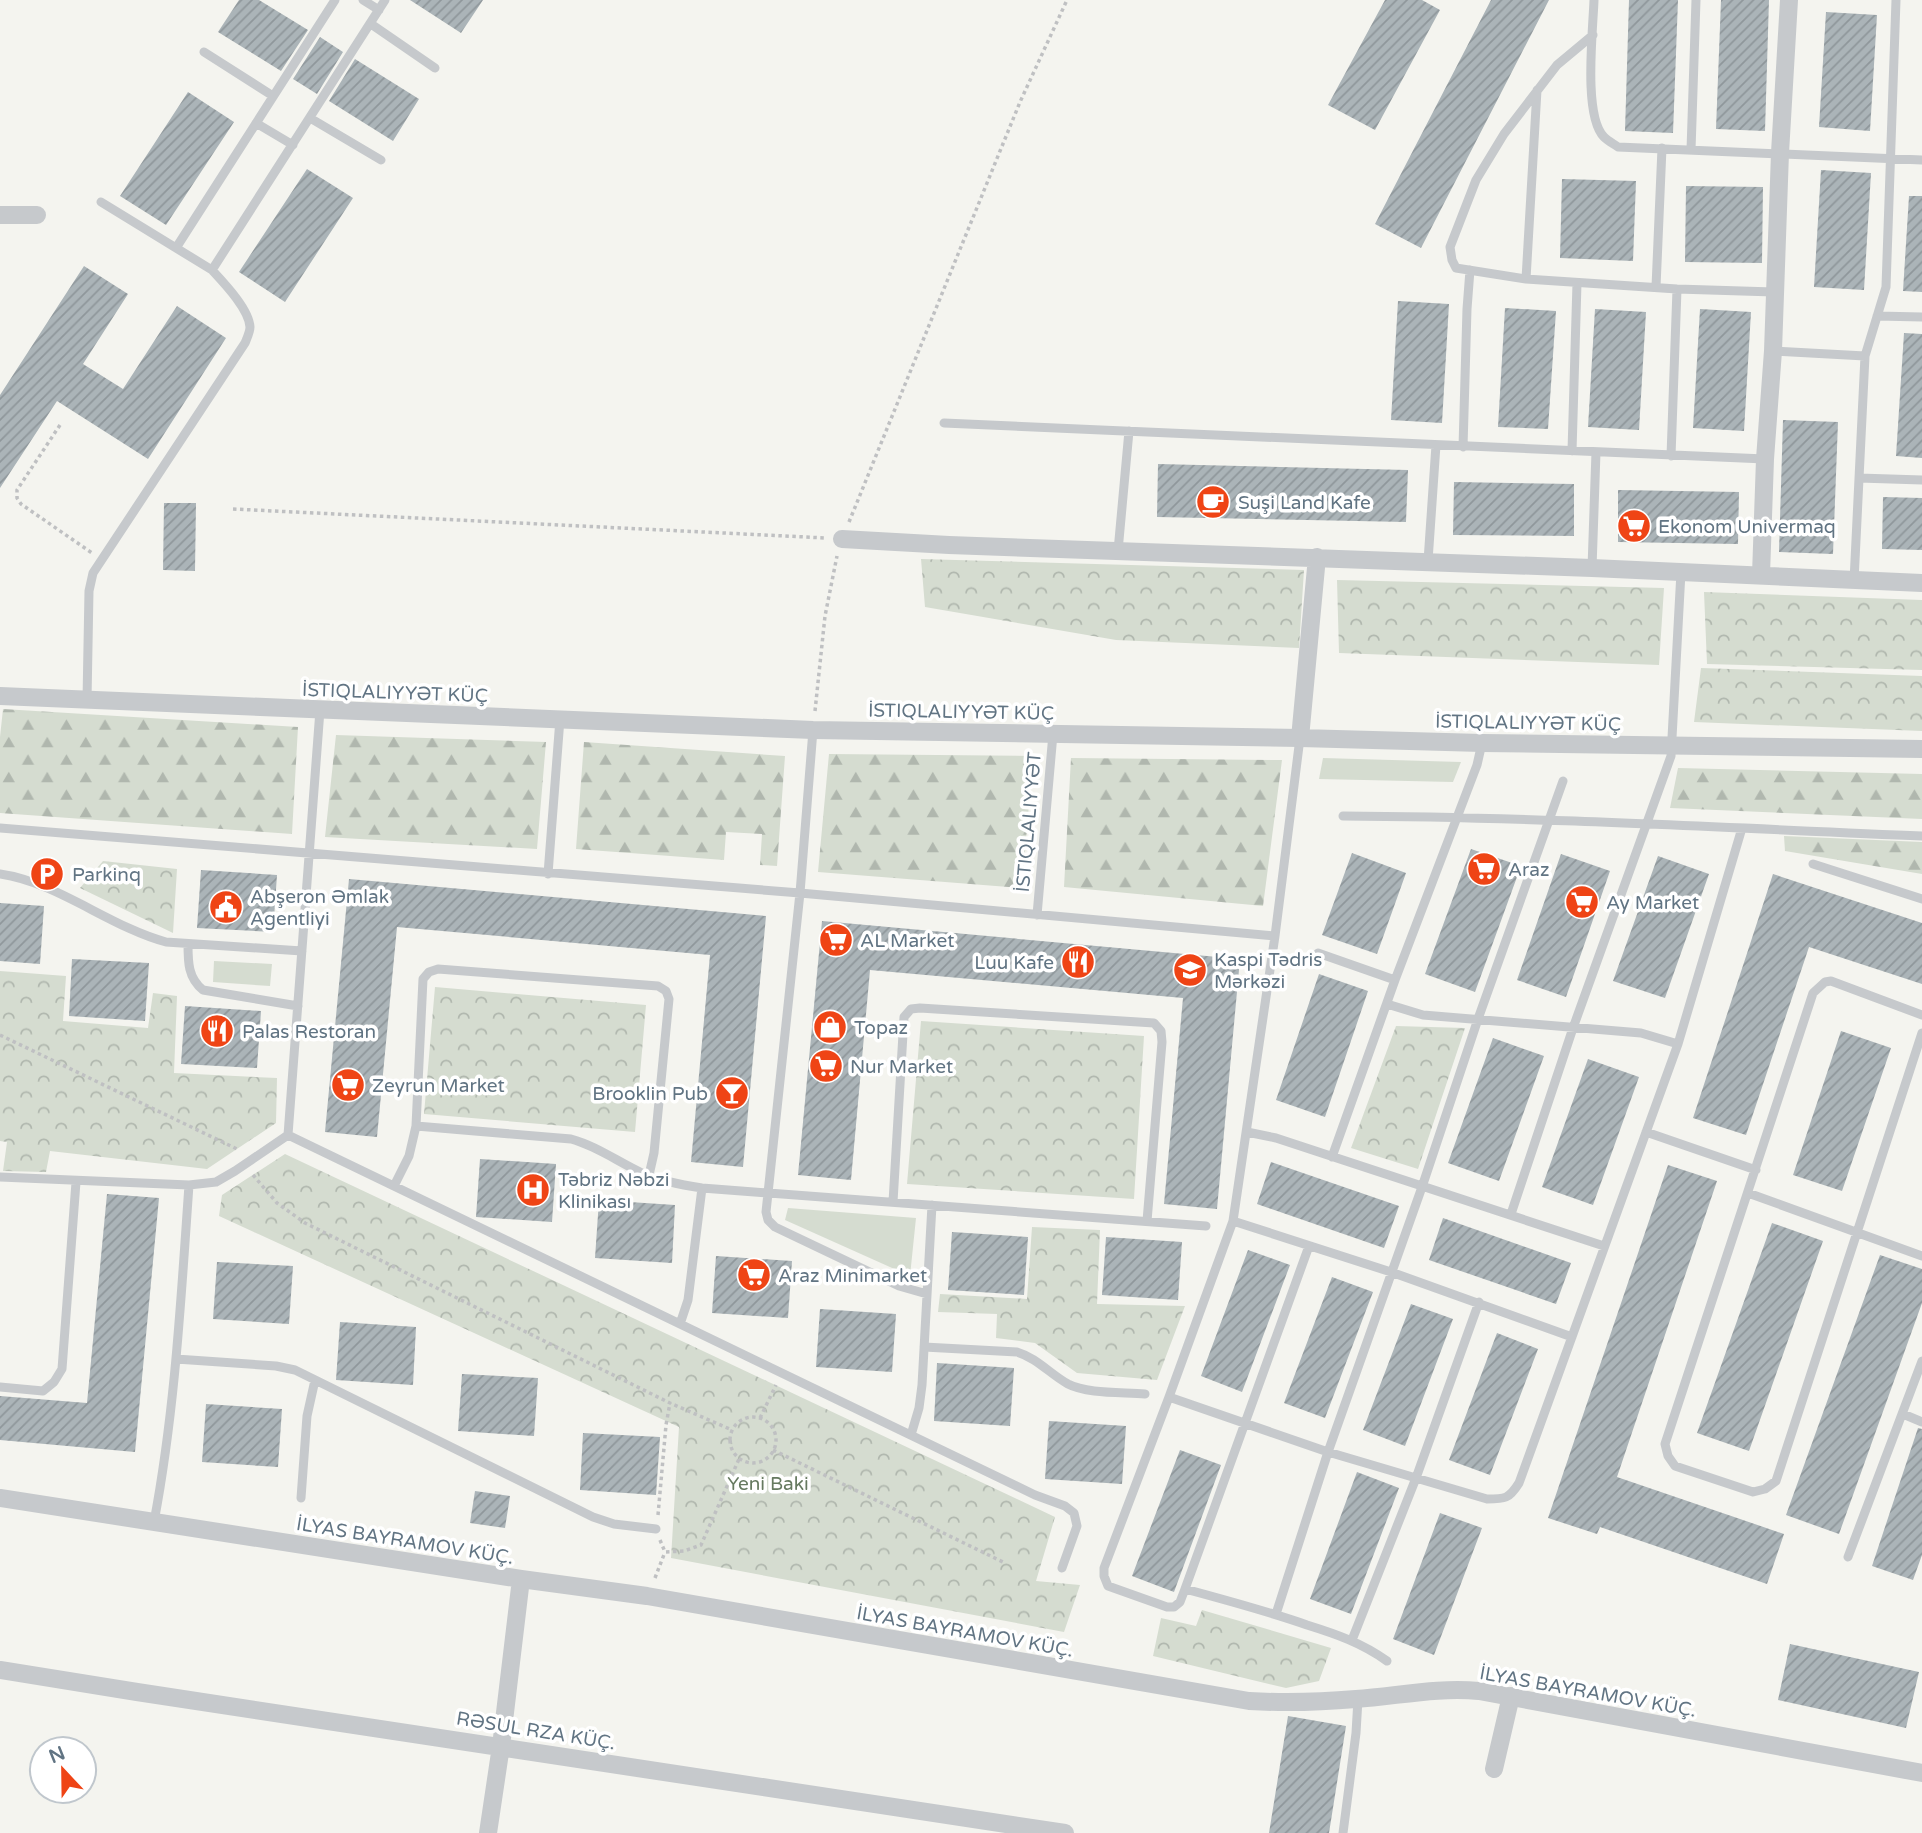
<svg xmlns="http://www.w3.org/2000/svg" width="1922" height="1833" viewBox="0 0 1922 1833" font-family="'Varela Round',sans-serif">
<style>
.green{fill:#d5dcd0}
.forest{fill:url(#forest-firs)}
.park{fill:url(#park-crowns)}
.building{fill:url(#building-hatch)}
.lines{fill:none;stroke-linecap:round;stroke-linejoin:round}
.path{stroke:#bfc0c2;stroke-width:3.5;stroke-dasharray:3.5 3.5;stroke-linecap:butt}
.service{stroke:#c6c9cc;stroke-width:9}
.minor{stroke:#c6c9cc;stroke-width:18}
.labels{text-anchor:middle;stroke-width:7;stroke-linejoin:round;paint-order:stroke}
.poi-label{font-size:19px;fill:#617483;stroke:#fff;text-anchor:start}
.street-label{font-size:19px;fill:#617483;stroke:#fff}
.park-label{font-size:19px;fill:#667a60;stroke:#fff}
</style>
<defs>
<pattern id="forest-firs" width="22" height="20" patternUnits="userSpaceOnUse" patternTransform="scale(1.75)"><rect width="22" height="20" fill="#d5dcd0"/><path d="M5 1l3.5 6h-7zM16 11l3.5 6h-7z" fill="#b0b7ae"/></pattern>
<pattern id="park-crowns" width="20" height="18" patternUnits="userSpaceOnUse" patternTransform="scale(1.75)"><rect width="20" height="18" fill="#d5dcd0"/><path d="M2 6a3 3 0 1 1 6 0M12 15a3 3 0 1 1 6 0" fill="none" stroke="#b0b7ae"/></pattern>
<pattern id="building-hatch" width="6" height="6" patternUnits="userSpaceOnUse" patternTransform="scale(1.75)"><rect width="6" height="6" fill="#abb4b8"/><path d="M-1 1l2-2M0 6l6-6M5 7l2-2" fill="none" stroke="#8f979b"/></pattern>
</defs>
<rect width="100%" height="100%" fill="#f4f4ef"/>
<path class="green" d="M1323 758 1461 762 1453 782 1319 779Z
M214 961 272 964 270 986 213 982Z
M788 1208 916 1218 910 1276 785 1220Z"/>
<path class="forest" d="M3 709 298 727 292 834 0 813V737Z
M336 735 546 742 537 849 325 837Z
M584 742 785 756 777 866 760 865 762 834 726 832 724 860 576 849Z
M829 754 1033 756 1022 888 818 872Z
M1071 758 1282 760 1263 906 1064 887Z
M1678 768 1922 774V819L1670 808Z
M1784 836 1922 842V874L1785 851Z"/>
<path class="park" d="M921 559 1304 570 1299 648 1116 640 925 607Z
M1337 580 1664 588 1659 665 1339 653Z
M1704 592 1922 600V670L1707 664Z
M1701 668 1922 676V731L1694 722Z
M103 861 177 869 173 933 80 888Z
M0 971 66 976 63 1021 148 1028 153 993 177 996 174 1073 277 1078 276 1123 207 1169 50 1151 46 1172 3 1171 7 1142 0 1141Z
M435 987 646 1005 635 1132 424 1114Z
M921 1021 1144 1036 1134 1199 907 1184Z
M1396 1026 1465 1028 1418 1169 1351 1148Z
M285 1154 1055 1517 1036 1581 1080 1585 1064 1632 671 1558 679 1427 219 1216 222 1195Z
M1032 1227 1100 1230 1097 1304 1185 1306 1157 1380 1077 1373 1035 1343 996 1338 997 1314 938 1312 940 1294 1027 1299Z
M1202 1610 1331 1648 1319 1681 1286 1688 1153 1656 1161 1618 1196 1626Z"/>
<path class="building" d="M239 0H259L308 30 281 71 218 32Z
M410 0H483L461 33Z
M1385 0H1422L1440 10 1375 130 1328 105Z
M1491 0H1549L1421 248 1375 224Z
M1629 0H1678L1673 133 1625 131Z
M1721 0H1769L1765 131 1716 129Z
M1826 12 1877 15 1870 131 1819 127Z
M320 37 343 52 317 94 293 79Z
M355 59 419 99 393 141 329 101Z
M188 92 234 122 166 225 120 196Z
M307 169 353 198 285 302 239 272Z
M1821 170 1871 173 1864 290 1814 287Z
M1562 179 1636 181 1633 261 1560 258Z
M1686 186 1763 187 1762 263 1685 262Z
M1909 196H1922V292L1903 291Z
M84 266 128 294 83 364 123 389 177 306 226 338 148 459 57 401 0 488V395Z
M1398 301 1449 304 1442 423 1391 420Z
M1505 308 1556 311 1548 429 1498 427Z
M1595 309 1646 312 1639 430 1588 427Z
M1700 309 1751 312 1744 431 1693 428Z
M1904 333 1922 334V458L1896 456Z
M1783 420 1838 422 1833 554 1779 552Z
M1158 464 1408 470 1406 522 1157 517Z
M1454 482 1574 484V536L1453 535Z
M1618 490 1739 492 1738 544 1618 542Z
M1883 497 1922 498V550L1882 549Z
M164 503H196L195 571 163 570Z
M1471 849 1521 866 1475 992 1425 974Z
M1352 853 1406 873 1377 954 1322 935Z
M1561 854 1610 871 1566 997 1517 980Z
M1658 856 1709 874 1665 998 1613 981Z
M201 870 277 875 273 932 197 928Z
M1773 874 1922 923V984L1809 947 1746 1135 1693 1118Z
M349 879 766 916 743 1167 691 1162 710 955 397 927 377 1137 325 1132Z
M0 903 44 906 40 964 0 961Z
M822 921 1240 959 1217 1209 1164 1204 1183 998 870 970 851 1180 798 1175Z
M72 959 149 963 145 1021 69 1016Z
M1319 974 1368 991 1325 1117 1276 1100Z
M185 1006 261 1011 257 1068 181 1064Z
M1841 1031 1891 1048 1842 1191 1793 1175Z
M1493 1038 1544 1056 1499 1181 1448 1163Z
M1588 1059 1639 1077 1593 1205 1542 1187Z
M480 1159 556 1164 552 1222 476 1217Z
M1271 1162 1399 1206 1384 1248 1257 1204Z
M1668 1165 1717 1181 1617 1477 1784 1534 1767 1584 1600 1527 1597 1534 1548 1518Z
M107 1194 159 1198 135 1452 0 1440V1396L87 1403Z
M599 1200 675 1205 672 1263 595 1258Z
M1443 1218 1571 1263 1556 1304 1429 1260Z
M1772 1223 1823 1241 1749 1451 1697 1433Z
M952 1232 1028 1237 1024 1295 948 1290Z
M1106 1237 1182 1242 1178 1300 1102 1295Z
M1248 1250 1290 1265 1242 1392 1201 1376Z
M1880 1255 1922 1269V1303L1839 1534 1786 1515Z
M716 1256 792 1261 788 1318 712 1313Z
M217 1262 293 1266 289 1324 213 1319Z
M1332 1277 1373 1292 1325 1418 1284 1403Z
M1411 1304 1453 1319 1405 1446 1363 1430Z
M820 1309 896 1314 892 1372 816 1367Z
M340 1322 416 1327 413 1385 336 1380Z
M1497 1333 1538 1349 1490 1475 1449 1460Z
M937 1363 1014 1368 1010 1426 934 1421Z
M462 1374 538 1378 534 1436 458 1431Z
M206 1404 282 1409 278 1467 202 1462Z
M1049 1421 1126 1426 1122 1484 1045 1479Z
M1918 1428 1922 1429V1555L1913 1580 1872 1566Z
M583 1433 660 1437 656 1495 580 1490Z
M1180 1450 1221 1465 1174 1592 1132 1576Z
M1357 1472 1399 1488 1351 1614 1310 1599Z
M475 1491 510 1496 505 1528 470 1523Z
M1440 1513 1482 1528 1434 1655 1393 1639Z
M1790 1644 1919 1672 1906 1728 1778 1700Z
M1288 1716 1346 1726 1329 1833H1269Z"/>
<g class="lines">
<path class="path" d="M60 425 17 490V498L21 504 92 553
M233 509 826 538
M849 522 1020 102 1067 0
M815 711 825 616 837 556
M0 1035 237 1149
M253 1175 277 1203 305 1223 670 1403 732 1430
M730 1440a23 23 0 1 1 46 0a23 23 0 1 1-46 0Z
M760 1418 776 1385
M773 1450 1005 1563
M658 1515 666 1425 670 1403
M660 1540 665 1552 684 1551 701 1545 739 1459
M655 1578 665 1552"/>
<path class="service" d="M363 0 379 10
M1594 0C1593 30 1583 116 1604 137 1608 141 1614 144 1618 147L1922 160
M371 24 435 68
M204 52 273 96
M1537 90 1526 279 1456 268 1452 260 1450 247 1476 180 1504 134 1557 65 1593 35
M310 118 381 160
M256 123 293 145
M1691 150 1696 0
M176 248 335 0
M212 270 385 0
M1526 279 1677 289 1774 292
M1656 287 1662 148
M1877 316 1922 317
M1773 351 1865 356
M944 423 1765 459
M1463 447 1467 309 1470 270
M1572 451 1577 283
M1671 456 1677 289
M1859 478 1922 480
M1118 551 1129 431
M1428 561 1436 445
M1592 568 1596 452
M1854 581 1865 356 1886 287 1896 0
M87 700 89 591 93 573 245 343C247 338 250 332 250 327 249 309 224 283 212 270L101 202
M813 730 800 893 766 1212 768 1220 775 1227 899 1286 927 1294
M1300 738 1275 936 1233 1221 1169 1397 1104 1568V1576L1108 1586 1167 1607H1174L1180 1602 1185 1589C1226 1600 1267 1611 1307 1625 1336 1634 1362 1643 1387 1661
M1343 816C1536 817 1729 828 1922 836
M0 828 800 893 1275 936
M1813 864 1922 899
M0 874C57 882 110 927 166 942L302 951
M548 874 560 719
M1037 915 1053 734
M188 944C188 962 188 978 203 990L298 1006
M1318 953 1395 980
M1387 1004 1423 1015 1641 1033 1678 1044
M1922 1015 1831 981 1825 982 1813 993 1665 1444 1668 1456 1675 1466 1753 1492 1765 1489 1776 1481 1922 1033
M416 1126 571 1139C597 1146 618 1162 642 1173 661 1181 682 1185 702 1188L1206 1226
M1247 1132 1276 1138 1604 1246
M1646 1132 1756 1170
M288 1135 1035 1495 1065 1506 1074 1513 1077 1526 1062 1568
M288 1135 320 710
M1332 1157 1395 980 1477 765 1482 743
M0 1177 189 1185C181 1298 175 1411 154 1522
M189 1185 216 1182 235 1171 288 1135
M394 1186 409 1156 416 1126 423 979 429 972 438 969 658 986 666 991 669 999 654 1153 649 1175
M1748 1193 1922 1256
M893 1202 904 1017 911 1009 920 1008 1154 1023 1161 1031 1162 1042 1147 1221
M1511 1214 1573 1028 1671 756 1681 572
M1233 1221 1391 1272 1572 1337
M680 1324 688 1300 702 1188
M924 1347 1017 1352C1037 1358 1050 1374 1068 1384 1087 1394 1123 1392 1145 1394
M176 1359 276 1366 295 1370 593 1517 614 1524 656 1529
M0 1387 43 1391 54 1382 62 1369 76 1182
M1169 1397 1328 1452 1487 1499C1505 1499 1509 1499 1519 1483L1678 1044 1742 828
M1903 1414 1922 1422
M911 1435 919 1408 922 1385 932 1205
M301 1498 307 1416 315 1380
M1848 1557 1922 1361
M1185 1589 1309 1246
M1276 1614 1328 1452 1422 1187 1478 1019 1563 781
M1352 1640 1416 1478 1479 1302
M1343 1833 1356 1733 1358 1699"/>
<path class="minor" d="M0 215H37
M842 539 949 545 1592 568 1922 583
M1761 575 1765 459 1773 351 1780 153 1789 0
M0 696 813 730 1300 738 1482 743 1922 749
M1300 738 1317 557
M0 1498 521 1579 647 1596 1249 1701C1285 1703 1321 1702 1356 1699 1398 1696 1438 1687 1479 1691L1922 1773
M0 1670 137 1692 1065 1833
M1494 1769 1511 1696
M488 1833 501 1746 521 1579"/>
</g>
<defs>
<g id="cafe-disc" transform="scale(1.75)"><circle r="9.5" fill="#ef4415" stroke="#fff"/><path d="M-5.5-4.5H6V0H3Q3 3.5 0 3.5H-2.5Q-5.5 3.5-5.5 0ZM3-3.2v2h1.7v-2ZM-6 4.5H4V6H-6Z" fill="#fff"/></g>
<g id="supermarket-disc" transform="scale(1.75)"><circle r="9.5" fill="#ef4415" stroke="#fff"/><path d="M-6-5.5h2.5l.6 2H6L4.5 2H-2.5L-4.4-4H-6ZM-1.5 3.2a1.3 1.3 0 1 0 .1 0ZM3 3.2a1.3 1.3 0 1 0 .1 0Z" fill="#fff"/></g>
<g id="parking-disc" transform="scale(1.75)"><circle r="9.5" fill="#ef4415" stroke="#fff"/><path d="M-3.5-5.5H1a3.5 3.5 0 0 1 0 7H-1V5.5H-3.5ZM-1-3.4V-.6H.8a1.4 1.4 0 0 0 0-2.8Z" fill="#fff"/></g>
<g id="civic-disc" transform="scale(1.75)"><circle r="9.5" fill="#ef4415" stroke="#fff"/><path d="M-.6-6.5H3V-4.5H.6V-3L4-1V1h2V6H-6V1h2V-1L-.6-3ZM-1.2 2.5V6h2.4V2.5Z" fill="#fff"/></g>
<g id="restaurant-disc" transform="scale(1.75)"><circle r="9.5" fill="#ef4415" stroke="#fff"/><path d="M-5-6h1v4h1v-4h1v4h1v-4h1v5L-1.5 .5V6h-2V.5L-5-1ZM5-6V6H3V1.5H1.5Q1.5-4 5-6Z" fill="#fff"/></g>
<g id="university-disc" transform="scale(1.75)"><circle r="9.5" fill="#ef4415" stroke="#fff"/><path d="M0-5L7-2L0 1L-7-2ZM-4 1L0 2.5L4 1V4Q0 6-4 4Z" fill="#fff"/></g>
<g id="shop-disc" transform="scale(1.75)"><circle r="9.5" fill="#ef4415" stroke="#fff"/><path d="M-5-2.5h2.3a2.7 3.5 0 0 1 5.4 0H5L5.5 6h-11ZM-1.5-2.5h3a1.5 2.3 0 0 0-3 0Z" fill="#fff"/></g>
<g id="bar-disc" transform="scale(1.75)"><circle r="9.5" fill="#ef4415" stroke="#fff"/><path d="M-6-5H6L.8 .8V4.5H3.5V6h-7V4.5H-.8V.8Z" fill="#fff"/></g>
<g id="hospital-disc" transform="scale(1.75)"><circle r="9.5" fill="#ef4415" stroke="#fff"/><path d="M-5-5h3v3.5h4V-5h3V5h-3V1.5h-4V5h-3Z" fill="#fff"/></g>
</defs>
<g fill-rule="evenodd">
<use href="#cafe-disc" x="1213" y="502"/>
<use href="#supermarket-disc" x="1634" y="526"/>
<use href="#supermarket-disc" x="1484" y="869"/>
<use href="#parking-disc" x="47" y="874"/>
<use href="#supermarket-disc" x="1582" y="902"/>
<use href="#civic-disc" x="226" y="907"/>
<use href="#supermarket-disc" x="836" y="940"/>
<use href="#restaurant-disc" x="1078" y="962"/>
<use href="#university-disc" x="1190" y="970"/>
<use href="#shop-disc" x="830" y="1027"/>
<use href="#restaurant-disc" x="217" y="1031"/>
<use href="#supermarket-disc" x="826" y="1066"/>
<use href="#supermarket-disc" x="348" y="1085"/>
<use href="#bar-disc" x="732" y="1093"/>
<use href="#hospital-disc" x="533" y="1190"/>
<use href="#supermarket-disc" x="754" y="1275"/>
</g>
<g class="labels">
<g class="poi-label">
<text x="1238" y="509">Suşi Land Kafe</text>
<text x="1658" y="533">Ekonom Univermaq</text>
<text x="1508" y="876">Araz</text>
<text x="72" y="881">Parkinq</text>
<text x="250" y="903">Abşeron Əmlak<tspan x="250" dy="22">Agentliyi</tspan></text>
<text x="1606" y="909">Ay Market</text>
<text x="860" y="947">AL Market</text>
<text x="1214" y="966">Kaspi Tədris<tspan x="1214" dy="22">Mərkəzi</tspan></text>
<text x="1054" y="969" text-anchor="end">Luu Kafe</text>
<text x="854" y="1034">Topaz</text>
<text x="242" y="1038">Palas Restoran</text>
<text x="850" y="1073">Nur Market</text>
<text x="372" y="1092">Zeyrun Market</text>
<text x="708" y="1100" text-anchor="end">Brooklin Pub</text>
<text x="558" y="1186">Təbriz Nəbzi<tspan x="558" dy="22">Klinikası</tspan></text>
<text x="778" y="1282">Araz Minimarket</text>
</g>
<g class="street-label">
<text transform="translate(395 692) rotate(2)" y="7">İSTIQLALIYYƏT KÜÇ</text>
<text transform="translate(961 711) rotate(1)" y="7">İSTIQLALIYYƏT KÜÇ</text>
<text transform="translate(1528 722) rotate(1)" y="7">İSTIQLALIYYƏT KÜÇ</text>
<text transform="translate(1028 822) rotate(-85)" y="7">İSTIQLALIYYƏT</text>
<text transform="translate(405 1540) rotate(9)" y="7">İLYAS BAYRAMOV KÜÇ.</text>
<text transform="translate(965 1631) rotate(10)" y="7">İLYAS BAYRAMOV KÜÇ.</text>
<text transform="translate(1588 1691) rotate(10)" y="7">İLYAS BAYRAMOV KÜÇ.</text>
<text transform="translate(536 1730) rotate(9)" y="7">RƏSUL RZA KÜÇ.</text>
</g>
<g class="park-label">
<text x="768" y="1490">Yeni Baki</text>
</g>
</g>
<g transform="translate(63 1770) rotate(338)"><circle r="33" fill="#ffffff" stroke="#c0c7cd" stroke-width="2"/>
<path d="M0-5L12 26L0 18L-12 26Z" fill="#ef4415"/>
<text y="-10" font-size="19" font-weight="bold" text-anchor="middle" fill="#617483">N</text>
</g>
</svg>
